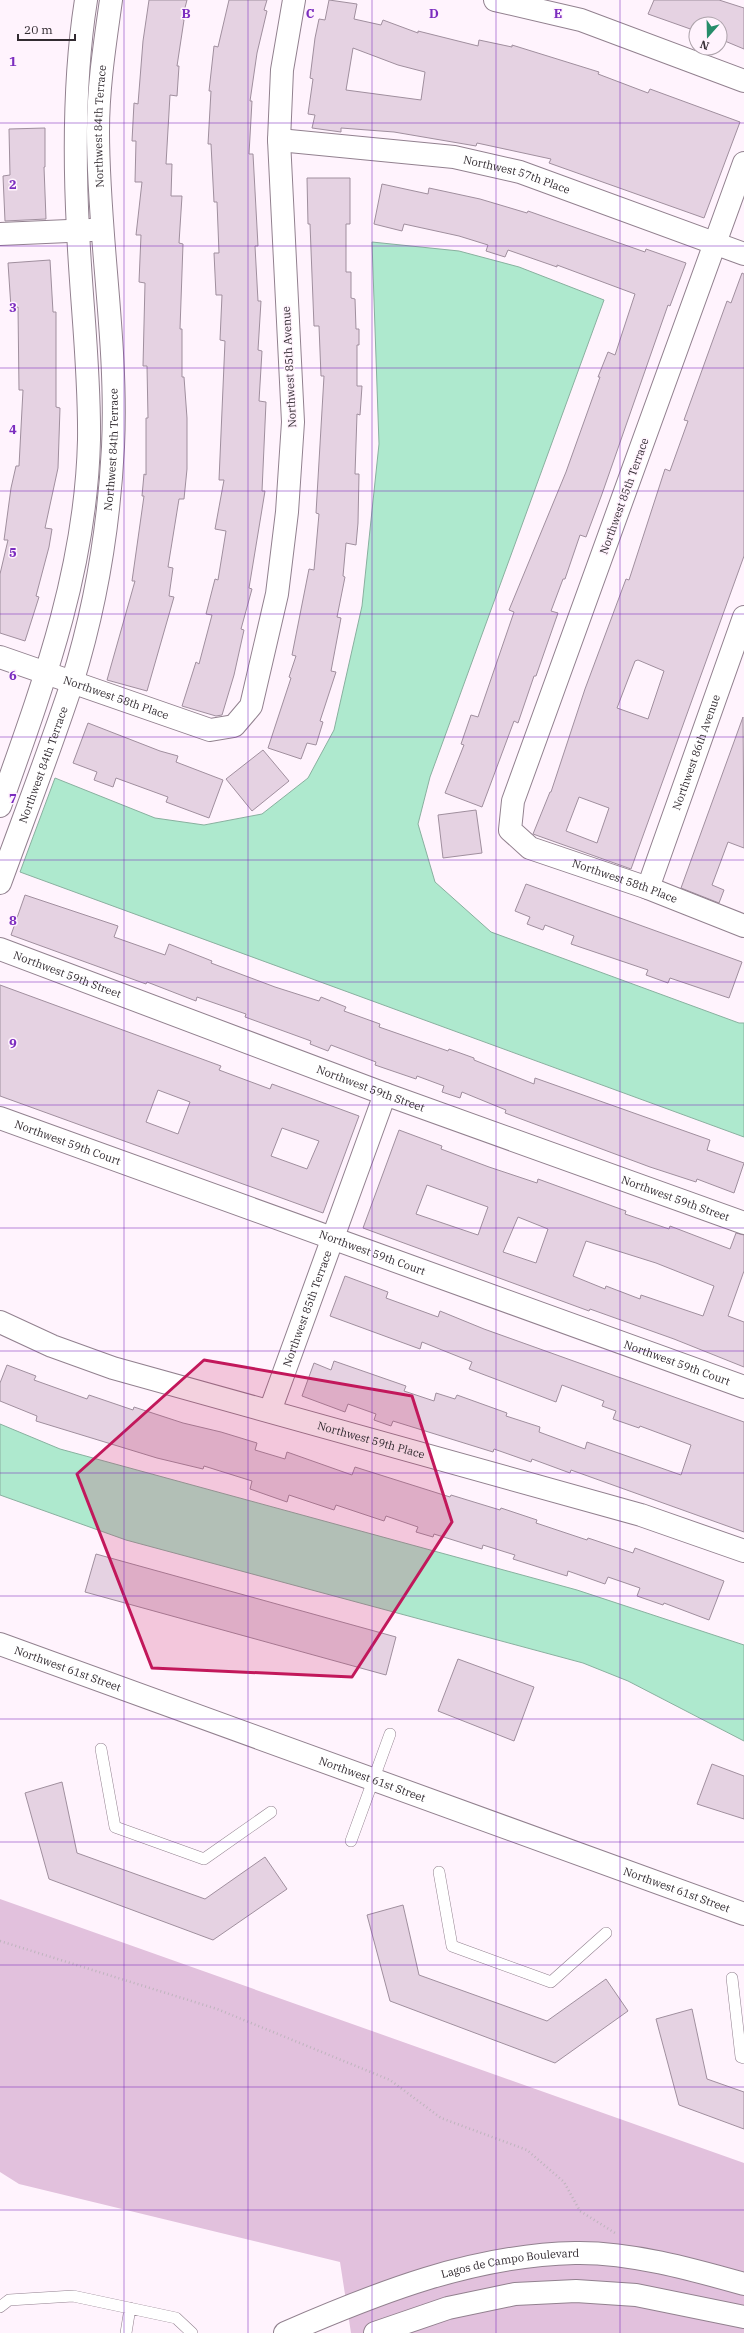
<svg xmlns="http://www.w3.org/2000/svg" width="744" height="2333" viewBox="0 0 744 2333" font-family="'IBM Plex Serif',serif">
<style>
.green{fill:#e2c1dd}
.water{fill:#aee9ce;stroke:#89b09f}
.building{fill:#e5d2e2;stroke:#a08f9e;fill-rule:evenodd}
.lines{fill:none;stroke-linecap:round;stroke-linejoin:round}
.lane-casing{stroke:#92818f;stroke-width:12}
.street-casing{stroke:#92818f;stroke-width:24}
.secondary-casing{stroke:#92818f;stroke-width:24}
.path{stroke:#beb4bd;stroke-width:2.5;stroke-dasharray:1 3;stroke-linecap:butt}
.lane{stroke:#fff;stroke-width:11}
.street{stroke:#fff;stroke-width:22}
.secondary{stroke:#fff;stroke-width:22}
.marked{fill:#c2185b;fill-opacity:0.2;stroke:#c2185b;stroke-width:3;stroke-linejoin:round}
.grid{fill:none;stroke:#7b2cbf;stroke-width:1;stroke-opacity:0.55}
.labels{text-anchor:middle;stroke-width:3;stroke-linejoin:round;paint-order:stroke}
.street-label{font-size:11px;fill:#322b31;stroke:#fff3fd}
.grid-label{font-size:13px;text-anchor:middle;font-weight:bold;fill:#7b2cbf;stroke:#fff3fd;stroke-width:3;stroke-linejoin:round;paint-order:stroke}
</style>
<rect width="100%" height="100%" fill="#fff3fd"/>
<path class="green" d="M0 1899 744 2163V2333H351L340 2262 19 2184 0 2172Z"/>
<path class="water" d="M372 242 459 251 519 267 604 300 430 777 418 824 435 882 491 932 739 1023H744V1137L20 872 55 778 155 818 204 825 262 814 308 778 334 730 362 606 379 444Z
M0 1424 60 1449 577 1590 744 1645V1741L628 1681 583 1663 126 1540 0 1495Z"/>
<path class="building" d="M149 0H187L182 19 184 20 177 66H179L177 96 170 95 166 164H172L171 196H182L179 243 183 244 180 329H182V377H184L187 418V469L184 499H179L168 567 173 568 169 596 174 597 147 691 107 680 135 581H132L144 496H142L144 474 146 475V418H148L147 366H143L145 283 139 282 141 235H136L142 182H135L136 141H132L134 103 138 104 143 41Z
M229 0H267L264 10 267 11 257 53 250 101H252L249 154H253L258 246H255L258 301H261L258 350 262 351 259 401 266 402 262 491H265L249 588 252 589 241 629 244 630 234 675 222 715 216 716 182 706 196 662 199 664 212 615 206 614 215 579 218 580 226 531 215 529 224 480H219L225 341 220 340 222 295H216L214 253H219L217 202H214L211 144H208L211 91H209L214 46 218 47Z
M329 0 357 4 354 19 381 25 383 20 418 33V31L478 46 479 40 512 47V45L599 72 598 74 648 93 650 89 740 122 704 218 549 163 551 159 477 143 476 146 394 132 341 128V132L312 128 315 115 308 114 313 79 310 78 315 38 319 19 325 20ZM353 48 398 65 425 72 421 100 346 90Z
M654 0H719L744 8V49L720 39V24H696V31L648 14Z
M45 128V167H44L46 219 5 221 3 176 10 175 9 129Z
M307 178H350V224H346V272H351V298L355 299 356 329H359V345H357V386H362L360 415 357 414 355 474H359L358 523 356 545 346 543 343 576 345 577 337 617 341 618 331 671 336 672 320 721 323 722 316 745 307 743 301 759 268 748 291 678 289 677 296 656 292 655 309 569 314 570 319 514 316 513 324 376H321L319 326H314L310 224H308Z
M382 184 428 194 429 188 480 199 527 213 528 211 645 252 646 249 686 263 670 306 668 305 602 494 586 537 580 535 565 579H563L551 611 558 613 536 676H534L518 723 514 721 482 807 445 793 464 745 461 744 471 715 478 717 514 612 509 610 566 472 600 377H598L608 352 615 355 635 294 557 265V267L508 250 505 257 486 251 488 245 459 236 404 224 402 231 374 224Z
M50 260 53 312H56V407L60 408 58 468 45 528 52 529 49 547 36 596 39 597 25 641 0 633V574L8 540H4L11 488 16 466H19L23 390H19L18 307 11 308 8 263Z
M742 273 744 274V556L631 869 533 834 550 792H551L585 689 626 579 629 580 665 469 670 471 688 421 684 420 727 301 731 303ZM638 660 664 671 648 719 617 708 635 661ZM579 797 609 808 597 843 566 831Z
M743 717 744 848 728 842 712 885 724 890 719 903 681 888Z
M88 723 160 751 178 756 176 762 223 780 209 818 166 802 168 797 116 778 113 787 94 780 97 772 73 763Z
M263 750 289 781 252 811 226 779Z
M476 810 482 853 443 858 438 815Z
M526 884 742 962 729 998 670 978 668 983 646 975 648 970 571 944 574 936 545 925 543 930 527 924 530 917 515 911Z
M25 895 118 926 114 937 165 955 169 944 212 961 211 963 275 987 319 1001 321 997 346 1007 344 1011 380 1024 379 1027 448 1051 449 1049 474 1058V1060L534 1084 535 1078 710 1140 707 1150 744 1163 734 1193 697 1179 696 1182 650 1167 548 1129 505 1113 506 1110 462 1092 460 1098 442 1092 444 1086 417 1076 416 1079 375 1065 376 1062 331 1045 328 1051 310 1044 311 1041 245 1017 246 1014 197 997 196 1001 147 982 146 984 11 935Z
M0 985 221 1066 219 1070 270 1089 272 1084 359 1116 323 1213 0 1096ZM158 1090 190 1102 178 1134 146 1122ZM282 1128 319 1141 307 1169 271 1156Z
M399 1130 442 1146 441 1149 489 1167 537 1183 538 1179 626 1211 625 1214 669 1229 670 1226 730 1249 736 1233 744 1235V1271L728 1316 744 1322V1367L674 1339 590 1309 589 1311 363 1228ZM427 1185 488 1207 478 1235 416 1214ZM518 1217 548 1229 536 1263 503 1252ZM586 1241 656 1263 714 1286 703 1316 641 1295 640 1299 606 1286 605 1289 573 1276Z
M345 1276 388 1292 386 1298 438 1317 440 1311 484 1329 744 1422V1532L571 1470 570 1473 532 1459 531 1462 494 1449 493 1452 393 1421 391 1426 374 1420 376 1414 348 1404 345 1412 302 1396 314 1363 331 1370 334 1361 406 1386 404 1391 434 1401 436 1393 455 1399 457 1395 507 1413 506 1416 540 1427 539 1432 585 1449 587 1442 681 1475 691 1445 640 1426 639 1428 613 1419 616 1411 602 1406 604 1401 562 1385 556 1402 469 1369 472 1362 422 1342 420 1349 330 1316Z
M7 1365 36 1376 34 1380 87 1399 89 1395 133 1410 134 1407 183 1423 221 1432 257 1443 255 1450 285 1459 287 1452 352 1475 355 1467 450 1497 451 1495 500 1510 501 1508 537 1520 536 1523 587 1540 588 1538 633 1553 635 1548 724 1581 709 1620 664 1603 663 1605 637 1596 640 1588 608 1577 605 1584 568 1571 567 1576 513 1559 515 1555 483 1545 482 1549 434 1534 433 1537 416 1532 418 1527 386 1516 384 1521 336 1505 334 1510 289 1495 287 1502 250 1489 252 1481 204 1466 203 1469 157 1458 36 1421 37 1416 0 1401V1383Z
M96 1554 396 1637 386 1675 85 1592Z
M458 1659 534 1687 514 1741 438 1711Z
M712 1764 744 1776V1819L697 1804Z
M62 1782 77 1853 205 1899 265 1857 287 1889 213 1940 49 1879 25 1793Z
M403 1905 419 1975 547 2021 606 1979 628 2011 555 2063 390 2001 367 1915Z
M692 2009 707 2079 744 2092V2129L679 2105 656 2019Z"/>
<g class="lines">
<g class="lane-casing">
<path id="lane" d="M101 1749 115 1827 204 1859 271 1812
M351 1841 390 1734
M439 1872 452 1946 551 1982 606 1933
M732 1978 741 2057 744 2058
M0 2307 9 2300 73 2296 176 2318 192 2333
M126 2333 130 2308"/>
</g>
<g class="street-casing">
<g id="street">
<path d="M495 0 581 20 744 81"/>
<path id="s1" d="M279 140 454 157 520 172 744 254"/>
<path id="s2" d="M744 163 513 801 510 830 530 848 648 888 744 926"/>
<path d="M0 234 91 230"/>
<path id="s3" d="M0 657 210 730 234 726 251 706 277 594 287 512 293 422 279 140 282 70 294 0"/>
<path d="M0 806C43 685 86 570 89 440 90 370 81 300 78 230 74 153 74 76 86 0"/>
<path id="s4" d="M0 883C24 817 50 750 72 683 95 609 109 525 113 447 118 342 98 236 98 131 98 87 105 43 111 0"/>
<path id="s5" d="M648 888 744 617"/>
<path id="s6" d="M0 949 385 1094 744 1223"/>
<path id="s7" d="M0 1118 744 1387"/>
<path id="s8" d="M0 1322 52 1346 113 1368 641 1515 744 1551"/>
<path id="s9" d="M270 1411 385 1094"/>
<path id="s10" d="M0 1644 744 1914"/>
</g>
</g>
<g class="secondary-casing">
<g id="secondary">
<path id="s11" d="M285 2333C377 2293 473 2255 575 2253 630 2252 691 2269 744 2284"/>
<path d="M375 2333 448 2308 515 2294 576 2291 636 2295 744 2317"/>
</g>
</g>
<path class="path" d="M0 1941 217 2009 390 2080 441 2118 527 2150 564 2182 580 2211 615 2233"/>
<use href="#lane" class="lane"/>
<use href="#street" class="street"/>
<use href="#secondary" class="secondary"/>
</g>
<path class="marked" d="M204 1360 412 1396 452 1522 352 1677 152 1668 77 1474Z"/>
<path class="grid" d="M124 0V2333M248 0V2333M372 0V2333M496 0V2333M620 0V2333M0 123H744M0 246H744M0 368H744M0 491H744M0 614H744M0 737H744M0 860H744M0 982H744M0 1105H744M0 1228H744M0 1351H744M0 1473H744M0 1596H744M0 1719H744M0 1842H744M0 1965H744M0 2087H744M0 2210H744"/>
<g class="labels">
<g class="street-label">
<text dy="4" stroke="none"><textPath href="#s4" startOffset="774">Northwest 84th Terrace</textPath></text>
<text dy="4" stroke="none"><textPath href="#s1" startOffset="241">Northwest 57th Place</textPath></text>
<text transform="translate(289 367) rotate(-93)" y="4">Northwest 85th Avenue</text>
<text dy="4" stroke="none"><textPath href="#s4" startOffset="450">Northwest 84th Terrace</textPath></text>
<text transform="translate(624 496) rotate(-70)" y="4">Northwest 85th Terrace</text>
<text dy="4" stroke="none"><textPath href="#s3" startOffset="123">Northwest 58th Place</textPath></text>
<text dy="4" stroke="none"><textPath href="#s5" startOffset="144">Northwest 86th Avenue</textPath></text>
<text dy="4" stroke="none"><textPath href="#s4" startOffset="126">Northwest 84th Terrace</textPath></text>
<text dy="4" stroke="none"><textPath href="#s2" startOffset="835">Northwest 58th Place</textPath></text>
<text dy="4" stroke="none"><textPath href="#s6" startOffset="72">Northwest 59th Street</textPath></text>
<text dy="4" stroke="none"><textPath href="#s6" startOffset="396">Northwest 59th Street</textPath></text>
<text dy="4" stroke="none"><textPath href="#s7" startOffset="72">Northwest 59th Court</textPath></text>
<text dy="4" stroke="none"><textPath href="#s6" startOffset="720">Northwest 59th Street</textPath></text>
<text dy="4" stroke="none"><textPath href="#s7" startOffset="396">Northwest 59th Court</textPath></text>
<text dy="4" stroke="none"><textPath href="#s9" startOffset="109">Northwest 85th Terrace</textPath></text>
<text dy="4" stroke="none"><textPath href="#s7" startOffset="720">Northwest 59th Court</textPath></text>
<text dy="4" stroke="none"><textPath href="#s8" startOffset="390">Northwest 59th Place</textPath></text>
<text dy="4" stroke="none"><textPath href="#s10" startOffset="72">Northwest 61st Street</textPath></text>
<text dy="4" stroke="none"><textPath href="#s10" startOffset="396">Northwest 61st Street</textPath></text>
<text dy="4" stroke="none"><textPath href="#s10" startOffset="720">Northwest 61st Street</textPath></text>
<text dy="4" stroke="none"><textPath href="#s11" startOffset="237">Lagos de Campo Boulevard</textPath></text>
</g>
</g>
<g class="grid-label">
<text x="186" y="18">B</text>
<text x="310" y="18">C</text>
<text x="434" y="18">D</text>
<text x="558" y="18">E</text>
<text x="13" y="66">1</text>
<text x="13" y="189">2</text>
<text x="13" y="312">3</text>
<text x="13" y="434">4</text>
<text x="13" y="557">5</text>
<text x="13" y="680">6</text>
<text x="13" y="803">7</text>
<text x="13" y="925">8</text>
<text x="13" y="1048">9</text>
</g>
<g transform="translate(708 36) rotate(200)"><circle r="19" fill="#fff3fd" stroke="#ada3ab"/>
<path d="M0-3L7 15L0 10L-7 15Z" fill="#268d6a"/>
<text y="-6" font-size="11" font-weight="bold" text-anchor="middle" fill="#322b31">N</text>
</g>
<path d="M18 34v6h57v-6" fill="none" stroke="#322b31" stroke-width="2"/>
<text x="24" y="34" font-size="12" fill="#322b31" stroke="#fff3fd" stroke-width="3" paint-order="stroke">20 m</text>
</svg>
